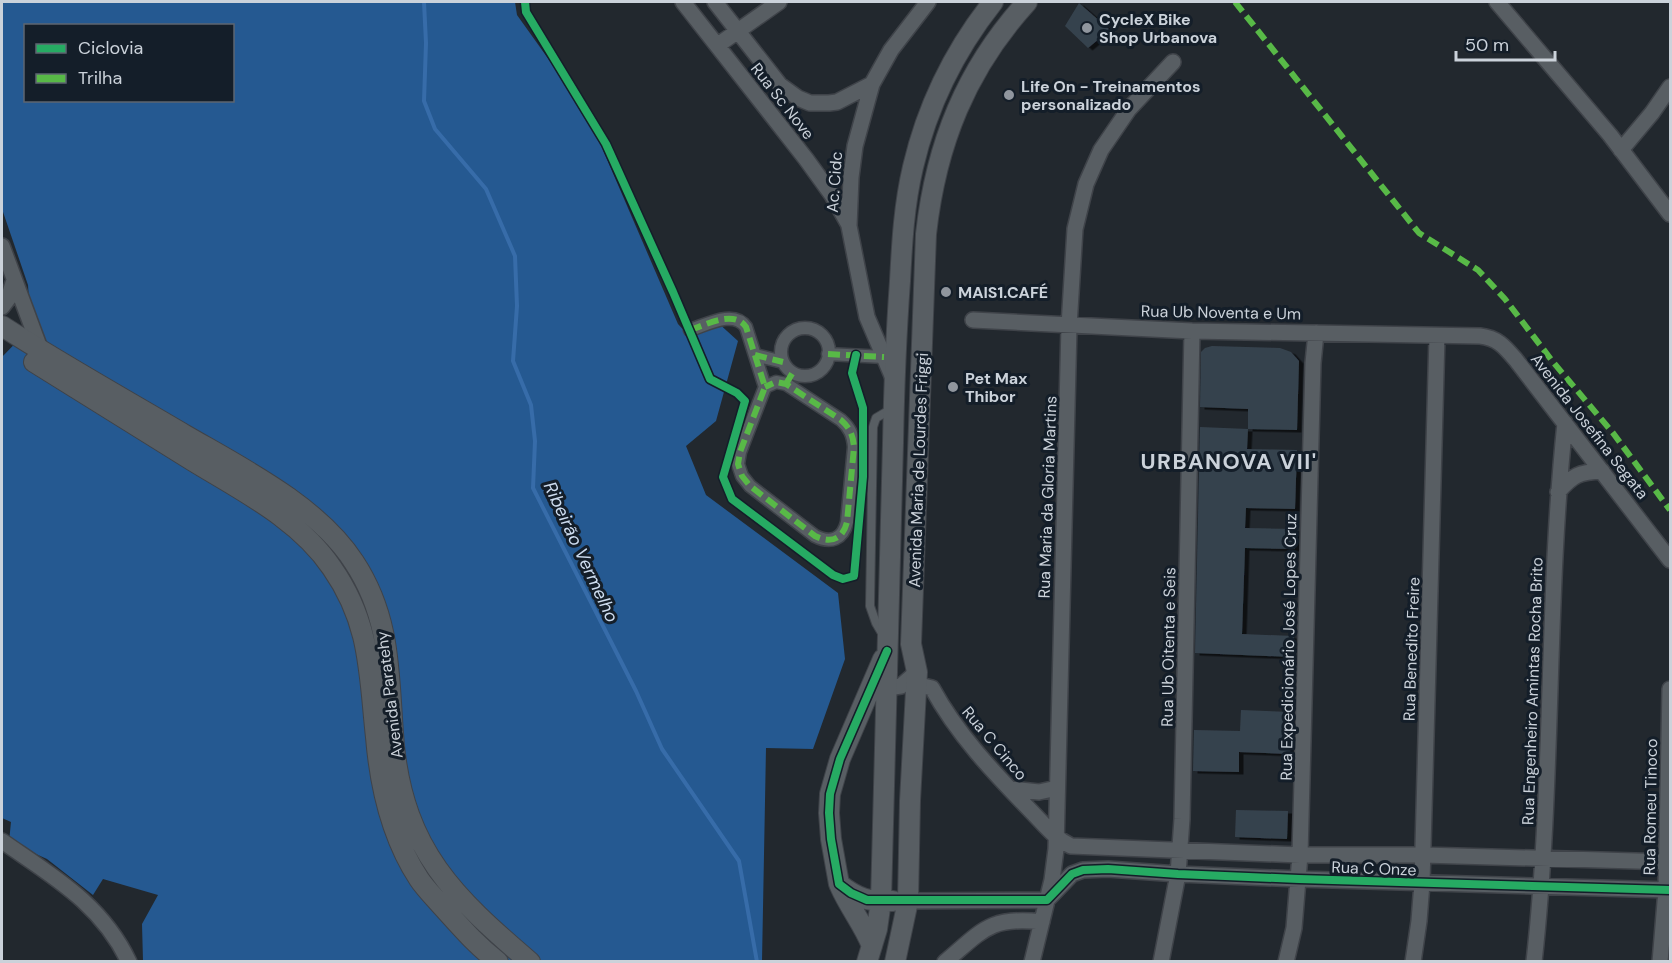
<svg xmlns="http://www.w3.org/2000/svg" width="1672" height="963" viewBox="0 0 1672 963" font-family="'DM Sans',sans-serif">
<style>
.forest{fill:#255991;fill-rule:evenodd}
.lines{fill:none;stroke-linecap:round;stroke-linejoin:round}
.stream{stroke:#376ca9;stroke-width:4}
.building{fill:#36424d;filter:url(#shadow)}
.service-casing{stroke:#3f4349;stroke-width:10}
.pedestrian-casing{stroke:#3f4349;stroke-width:15}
.minor-casing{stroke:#3f4349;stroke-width:18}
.tertiary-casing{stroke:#3f4349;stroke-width:22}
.service{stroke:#585e63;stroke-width:8}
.pedestrian{stroke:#585e63;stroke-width:12}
.minor{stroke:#585e63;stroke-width:15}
.tertiary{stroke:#585e63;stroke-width:20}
.quiet{stroke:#58b947;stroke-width:6;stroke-dasharray:12 6;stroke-linecap:butt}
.cycleway-casing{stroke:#141e29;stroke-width:11}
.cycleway{stroke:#26ab63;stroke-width:8}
.poi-dot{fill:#90969e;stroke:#141e29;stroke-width:2}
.labels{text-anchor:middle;stroke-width:6;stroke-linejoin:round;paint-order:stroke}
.poi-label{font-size:16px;font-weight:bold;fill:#cbd2da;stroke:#141e29;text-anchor:start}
.street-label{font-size:16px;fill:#cbd2da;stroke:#141e29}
.water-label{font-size:18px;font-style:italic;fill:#ceddf0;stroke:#141e29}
.district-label{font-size:22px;font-weight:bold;letter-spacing:1.5px;fill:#cbd2da;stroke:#141e29}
</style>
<defs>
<filter id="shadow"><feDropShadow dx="4.5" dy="2.5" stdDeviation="0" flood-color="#0009"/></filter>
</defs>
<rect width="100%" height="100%" fill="#22282e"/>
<path class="forest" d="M2 2H515L517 15 587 113 678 324 690 337 716 321 738 341 716 421 686 446 706 495 838 593 845 659 813 749 766 748 762 961H143L142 924 158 895 103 879 93 895 47 859 9 842 11 822 2 818V357L31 327 28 285 2 209ZM26 26H232V100H26Z"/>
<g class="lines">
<path class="stream" d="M424 2 426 43 424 101 435 129 486 189 515 256 517 306 513 361 531 405 535 441 533 488 636 691 662 749 739 861 757 962"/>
</g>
<path class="building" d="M1079 3 1110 30 1088 48 1065 26Z
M1212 346 1280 348 1291 352 1299 361 1297 430 1248 429V409L1200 407 1201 352 1205 348Z
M1200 427 1248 429 1247 449 1297 450 1295 509 1246 508 1245 528 1295 529V549L1245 548 1242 634 1294 636 1293 657 1195 653Z
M1241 710 1292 712 1290 754 1239 752V772L1193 771 1194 730 1240 731Z
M1236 810 1288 811 1287 839 1235 837Z"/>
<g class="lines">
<g class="service-casing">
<path id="service" d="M883 635 876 623 870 606 873 427 876 418 893 408"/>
</g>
<g class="pedestrian-casing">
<path id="pedestrian" d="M781 352a24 24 0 1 1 48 0a24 24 0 1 1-48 0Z
M690 330C706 325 734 309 746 327L765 387 740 452 738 464 742 476 750 486 815 536C831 544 843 539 847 522L854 447C853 435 850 428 841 420L786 384 776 382 765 387
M828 354 884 357
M755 355 783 362"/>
</g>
<g class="minor-casing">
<path id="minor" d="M683 2 806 159 832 195 849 225
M715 2 780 85 798 98 810 103H829L837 102 872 84
M1497 2 1610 135 1670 214
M718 45 779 2
M1621 150 1652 113 1670 87
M2 246 41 351
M2 307 8 299 14 280
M973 320 1192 331 1480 336C1498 338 1505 347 1516 360L1670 560
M893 378 867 317 849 226 851 177 855 146 872 84 891 50 928 2
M1558 492C1573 475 1579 472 1602 471
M917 674 919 685 932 688C957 734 993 772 1030 810 1043 823 1054 838 1071 846L1300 855H1423L1670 862
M887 688 901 686 917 672
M1010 789 1039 792 1057 788
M2 841C52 876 101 903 129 962
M908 901 1047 900 1072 874 1083 870 1108 869 1178 874 1299 879 1670 890
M945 962C983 930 990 916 1042 922
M1032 962 1052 880 1056 849 1069 326 1075 229 1086 184 1101 150 1129 109 1173 62
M1161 962 1178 874 1182 819 1192 331
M1286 962 1294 928 1300 855 1313 363 1316 333
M1413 962 1419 921 1422 883 1437 336
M1534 962C1554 783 1546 602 1565 423
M1660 962 1666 890 1670 689"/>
</g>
<g class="tertiary-casing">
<path id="tertiary" d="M2 326C61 364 124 399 185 435 242 468 318 506 354 562 393 621 388 679 394 746 405 851 454 897 530 962
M34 362C87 395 140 428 193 461 242 491 299 519 332 568 371 624 369 673 376 737 380 786 392 838 419 879 425 888 433 896 440 904 460 926 474 943 498 962
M883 659 840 759 830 794 829 813 831 839 839 884C858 899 869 902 893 901
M840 886C849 907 864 925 872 946
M867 962 877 929 881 901C886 749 888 596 893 443 894 389 896 336 900 281 902 243 904 205 913 167 927 107 955 50 993 2
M895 962 908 901 910 801 917 672 911 644 926 234C936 144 966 69 1027 2"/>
</g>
<use href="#service" class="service"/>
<use href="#pedestrian" class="pedestrian"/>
<use href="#minor" class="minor"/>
<use href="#tertiary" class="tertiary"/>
<path class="quiet" d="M1235 2 1419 233 1478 270 1505 299 1553 362 1613 433 1670 510
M690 330C706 325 734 309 746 327L765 387 740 452 738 464 742 476 750 486 815 536C831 544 843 539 847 522L854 447C853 435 850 428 841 420L786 384 776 382 765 387
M828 354 884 357
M755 355 783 362
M786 384 793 372"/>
<g class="cycleway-casing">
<path id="cycleway" d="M525 2 526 12 606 144 673 292 710 379 737 393 745 401 723 477 732 499 833 575 843 579 854 576 863 477V408L852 373 856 355
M887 651 840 759 830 794 829 813 831 839 839 884 851 893 867 900H1047L1072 874 1083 870 1108 869 1178 874 1299 879 1670 890"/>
</g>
<use href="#cycleway" class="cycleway"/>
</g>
<g class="poi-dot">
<circle cx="1087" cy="28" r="6"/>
<circle cx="1009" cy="95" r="6"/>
<circle cx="946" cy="292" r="6"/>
<circle cx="953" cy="387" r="6"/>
</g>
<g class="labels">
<g class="poi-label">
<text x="1099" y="25">CycleX Bike<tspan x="1099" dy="18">Shop Urbanova</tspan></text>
<text x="1021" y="92">Life On - Treinamentos<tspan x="1021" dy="18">personalizado</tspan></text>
<text x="958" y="298">MAIS1.CAFÉ</text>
<text x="965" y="384">Pet Max<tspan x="965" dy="18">Thibor</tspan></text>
</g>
<g class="street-label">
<text transform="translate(783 101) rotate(52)" y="6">Rua Sc Nove</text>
<text transform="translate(834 182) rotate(-86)" y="6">Ac. Cidc</text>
<text transform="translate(1221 312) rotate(1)" y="6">Rua Ub Noventa e Um</text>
<text transform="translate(1590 426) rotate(52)" y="6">Avenida Josefina Segata</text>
<text transform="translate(918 470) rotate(-88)" y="6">Avenida Maria de Lourdes Friggi</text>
<text transform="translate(1047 497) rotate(-88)" y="6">Rua Maria da Gloria Martins</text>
<text transform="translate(1168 647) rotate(-89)" y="6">Rua Ub Oitenta e Seis</text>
<text transform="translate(1288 647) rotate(-89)" y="6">Rua Expedicionário José Lopes Cruz</text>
<text transform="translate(1411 649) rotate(-88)" y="6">Rua Benedito Freire</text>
<text transform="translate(1532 691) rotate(-88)" y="6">Rua Engenheiro Amintas Rocha Brito</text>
<text transform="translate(389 695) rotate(-97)" y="6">Avenida Paratehy</text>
<text transform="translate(995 743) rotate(50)" y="6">Rua C Cinco</text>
<text transform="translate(1650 807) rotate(-89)" y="6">Rua Romeu Tinoco</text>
<text transform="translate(1374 868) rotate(2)" y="6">Rua C Onze</text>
</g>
<g class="water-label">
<text transform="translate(581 552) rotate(65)" y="6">Ribeirão Vermelho</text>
</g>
<g class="district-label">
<text x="1229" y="469">URBANOVA VII'</text>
</g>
</g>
<rect width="1672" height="963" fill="none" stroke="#cbd2da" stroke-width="6"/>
<rect x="24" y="24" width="210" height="78" fill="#141e29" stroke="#5d6670" stroke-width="1.5"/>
<rect x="36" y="44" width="30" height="9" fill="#26ab63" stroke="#5d6670" stroke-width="1.5"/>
<text x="78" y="54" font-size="18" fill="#cbd2da">Ciclovia</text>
<rect x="36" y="74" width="30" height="9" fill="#58b947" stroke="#5d6670" stroke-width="1.5"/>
<text x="78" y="84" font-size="18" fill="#cbd2da">Trilha</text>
<path d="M1456 51v9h99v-9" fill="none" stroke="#cbd2da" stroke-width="3"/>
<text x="1465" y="51" font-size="18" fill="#cbd2da" stroke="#141e29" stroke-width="4.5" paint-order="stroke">50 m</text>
</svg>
